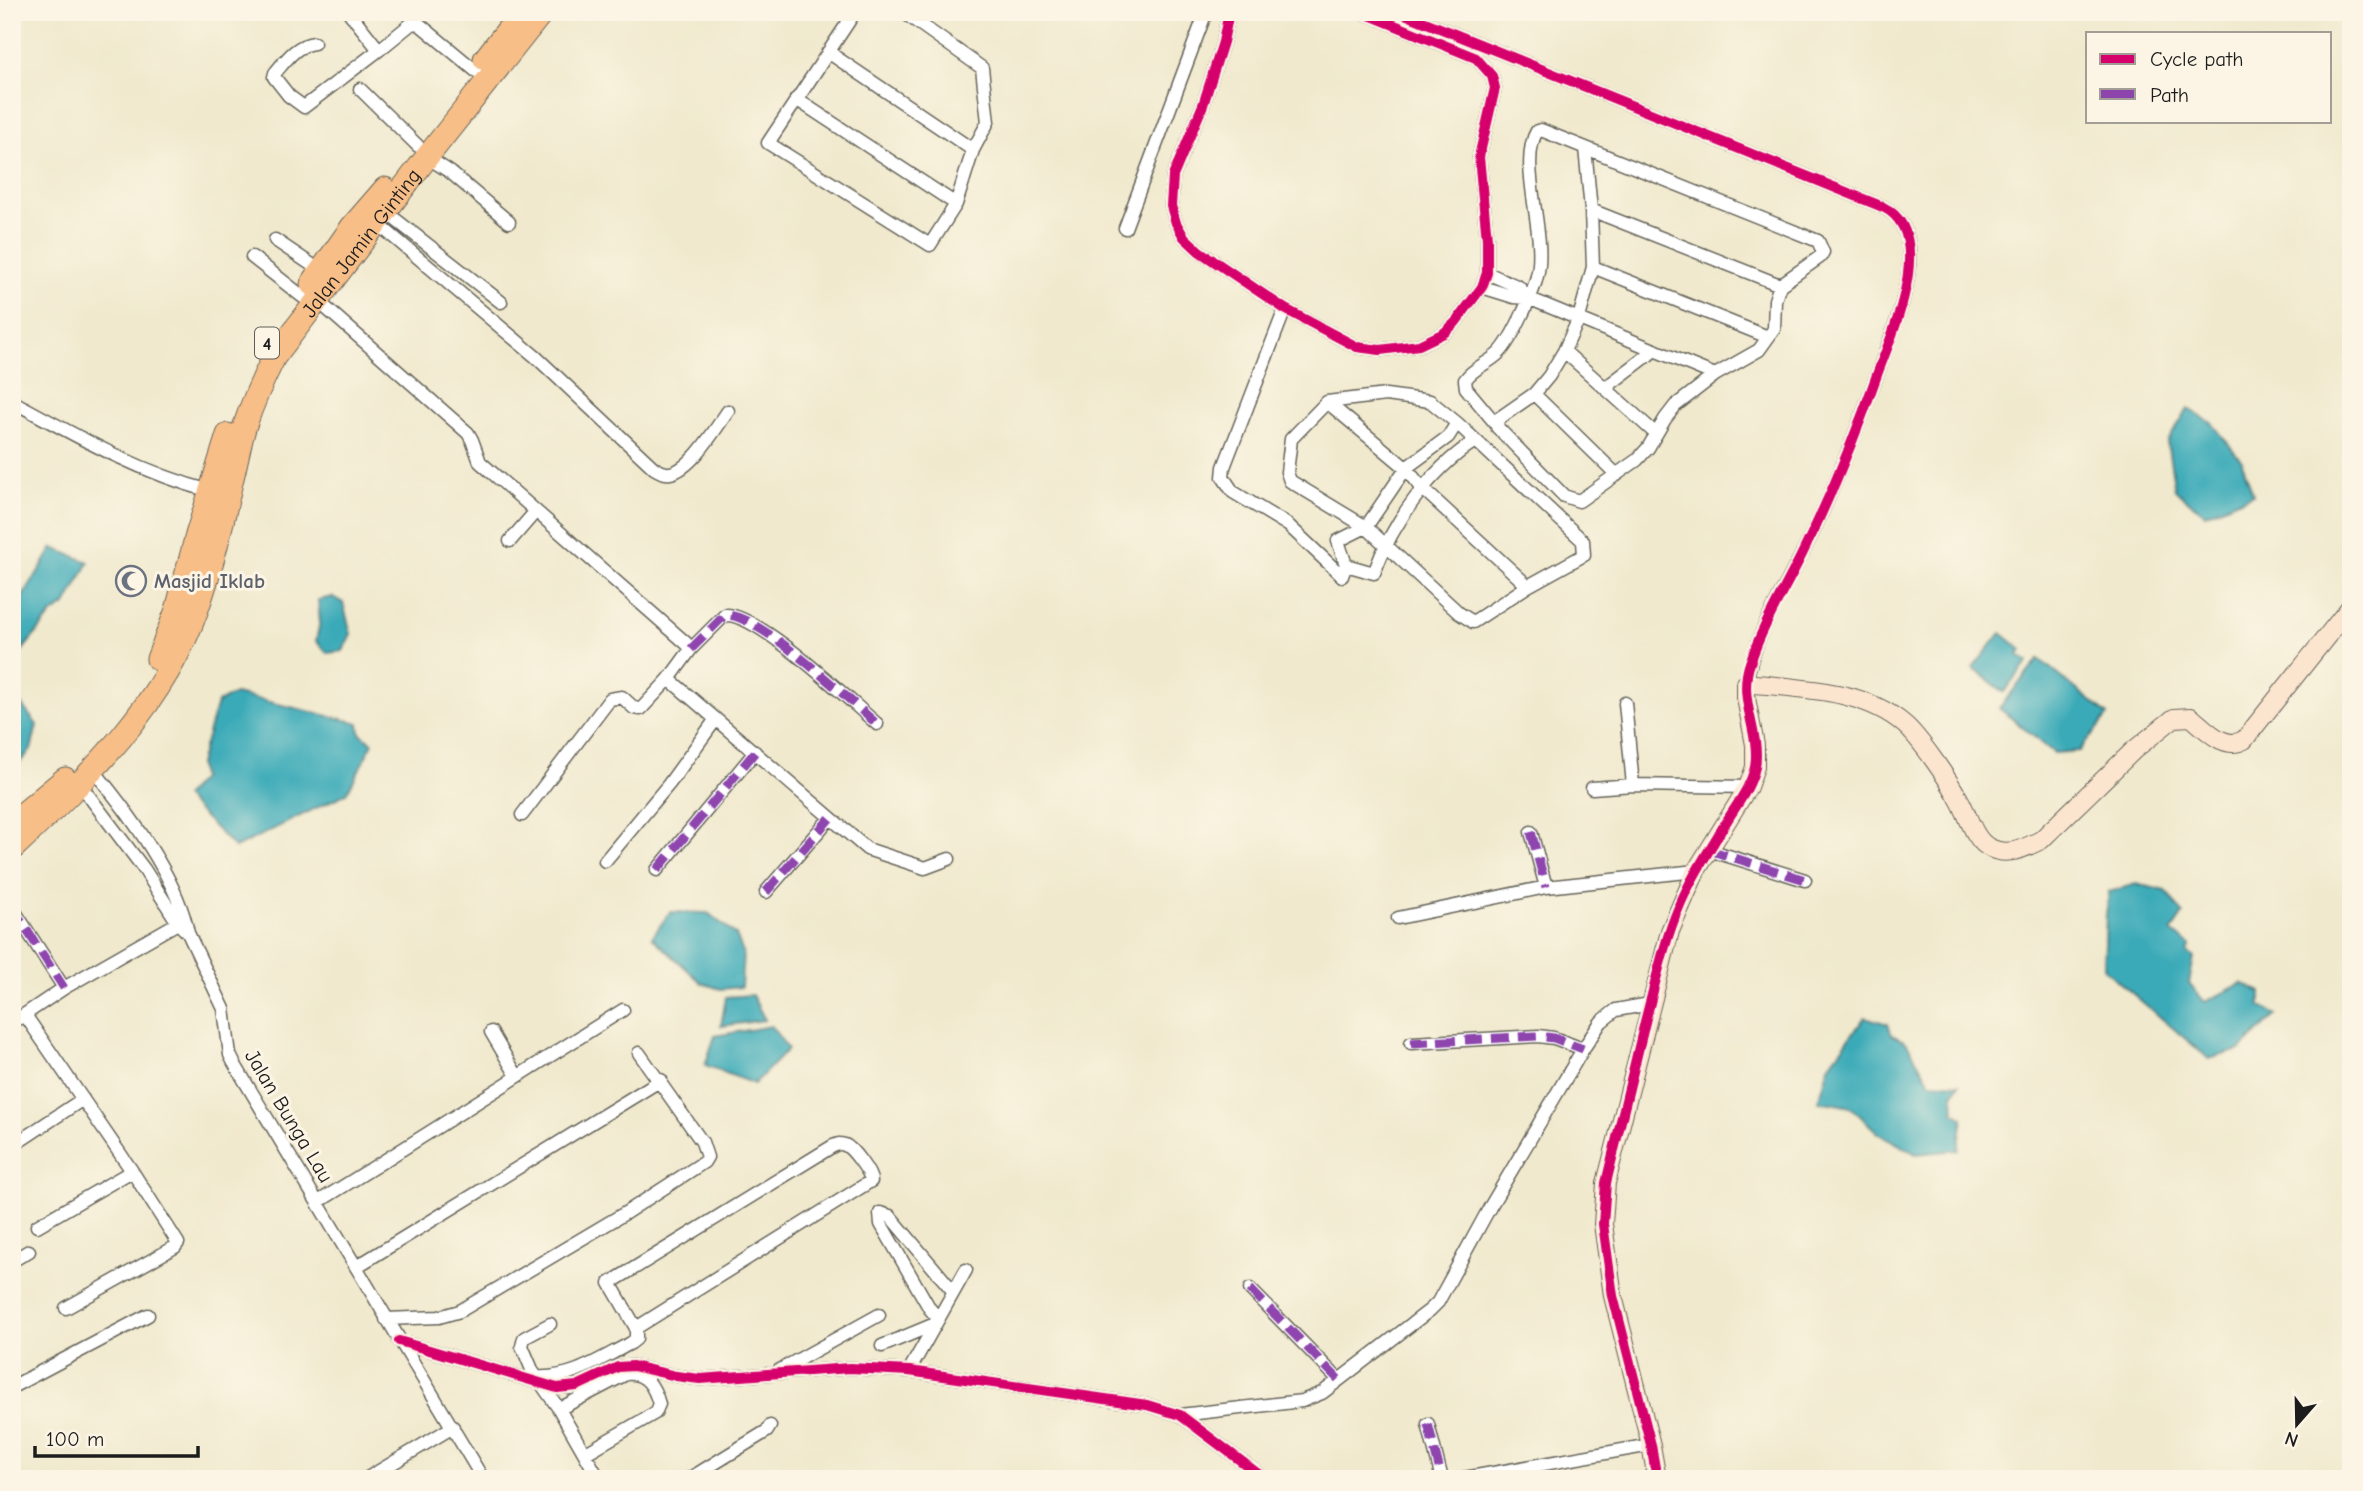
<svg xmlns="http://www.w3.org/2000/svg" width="2363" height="1491" viewBox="0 0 2363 1491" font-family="'Comic Neue',sans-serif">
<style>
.water{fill:#3aaab8;stroke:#2b636a;stroke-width:2}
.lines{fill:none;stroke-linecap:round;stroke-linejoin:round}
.street-casing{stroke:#66645a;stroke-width:15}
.secondary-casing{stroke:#66645a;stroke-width:20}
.highway-casing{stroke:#66645a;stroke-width:25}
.street{stroke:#fff;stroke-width:12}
.secondary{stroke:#fce5cf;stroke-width:18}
.highway{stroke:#f7be87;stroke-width:23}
.quiet{stroke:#8e44ad;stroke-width:9;stroke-dasharray:18 9;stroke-linecap:butt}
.cycleway-casing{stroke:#fcf5e5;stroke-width:15}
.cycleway{stroke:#d6006c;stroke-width:10}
.labels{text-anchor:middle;stroke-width:6;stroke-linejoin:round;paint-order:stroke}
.shield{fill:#fcf5e5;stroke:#5f5d58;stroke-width:2}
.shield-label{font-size:19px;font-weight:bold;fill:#1c1c1c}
.street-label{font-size:21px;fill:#1c1c1c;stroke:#fcf5e5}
.worship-label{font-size:21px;font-weight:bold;fill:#5b616d;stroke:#fcf5e5;text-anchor:start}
</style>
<rect width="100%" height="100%" fill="#fcf5e5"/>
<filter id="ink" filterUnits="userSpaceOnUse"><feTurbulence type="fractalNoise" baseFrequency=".0143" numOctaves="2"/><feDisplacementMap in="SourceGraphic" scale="14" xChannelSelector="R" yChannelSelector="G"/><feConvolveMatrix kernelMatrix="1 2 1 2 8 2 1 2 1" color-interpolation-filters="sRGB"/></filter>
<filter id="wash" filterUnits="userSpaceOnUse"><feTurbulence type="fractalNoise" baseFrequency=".00686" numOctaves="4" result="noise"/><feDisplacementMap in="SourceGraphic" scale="28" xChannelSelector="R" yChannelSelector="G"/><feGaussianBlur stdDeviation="1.57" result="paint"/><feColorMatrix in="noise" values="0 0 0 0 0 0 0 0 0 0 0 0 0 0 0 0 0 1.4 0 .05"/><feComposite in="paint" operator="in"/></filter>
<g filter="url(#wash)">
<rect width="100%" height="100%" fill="#f0e9cd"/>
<path class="water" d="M2188 409 2212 423 2241 460 2253 494 2205 514 2175 490 2167 442Z
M53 548 89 562 66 605 52 614 16 658 12 655V609L23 596Z
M333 597 343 603 351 634 343 651 327 653 316 641 320 622 318 600Z
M2001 633 2022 650 2019 655 2028 662 2004 692 1973 668Z
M2039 659 2108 715 2079 751 2054 753 1999 708Z
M12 692 37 725 31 750 12 771Z
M235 694 359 723 360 733 373 743 347 793 235 848 184 797 201 779 199 764 217 703Z
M2136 884 2166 891 2183 914 2171 932 2191 945 2187 953 2194 957 2189 984 2205 1002 2242 983 2261 992V1006L2276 1015 2240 1050 2209 1059 2104 969 2106 914 2109 892Z
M670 912 708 913 736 935 743 953 741 987 720 989 702 983 652 937Z
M752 995 765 1020 721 1026 726 997Z
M1865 1017 1888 1024 1892 1035 1906 1042 1930 1082 1959 1084 1953 1095 1954 1112 1963 1118 1958 1150 1916 1154 1878 1133 1851 1107 1819 1101 1829 1066Z
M771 1026 788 1049 754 1084 705 1065 715 1036Z"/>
</g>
<g filter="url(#ink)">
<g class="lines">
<g class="street-casing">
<path id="street" d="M349 12 379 50 411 24 418 23 476 71
M855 12 768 143 930 245 956 204 973 150 988 122 982 68 903 12
M1229 12 1223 42 1203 105 1173 176 1171 206 1176 223 1184 237 1199 251 1285 309 1357 347 1380 350 1419 345 1444 333 1455 323 1482 287 1487 273V239L1479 157 1495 88 1492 76 1476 58 1362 12
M1400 12 1883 207C1936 233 1895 325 1881 364 1858 428 1834 491 1803 552 1782 594 1754 636 1746 683
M314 43C296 45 286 60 275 73L274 77 289 96 304 107 379 50
M828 52 973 150
M360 89 418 146
M796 99 956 204
M427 157 450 172 509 222
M382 209 501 302
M1591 210 1780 285
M377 223 536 357 654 468C659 471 664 474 670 473 691 470 716 428 728 411
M1125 228 1206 12
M275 240 321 271
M252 257 303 297
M1593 267 1768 337
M1487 273 1519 287 1528 298 1715 375
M1482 287 1514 297 1528 298
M317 300 468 433 472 440 480 462 686 643 691 649 669 679 867 849 925 868 949 859
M1285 309 1224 467 1223 477 1233 492 1288 525 1342 576 1346 565 1338 541 1366 527 1406 468 1448 437 1457 423
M1564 351 1656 434
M1605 388 1655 350
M1534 394 1617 475
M1386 395 1430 401 1457 423 1583 541 1584 555 1528 586 1473 622 1459 613 1366 527 1290 481 1287 472 1291 439 1327 402Z
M12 401C76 436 139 472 210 491
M1327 402 1406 468 1422 488 1528 586
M1496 424 1466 388 1465 380C1474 367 1488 364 1499 353 1512 340 1533 294 1537 276 1548 235 1517 164 1537 131L1541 130 1818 241 1823 252 1820 257 1780 285 1775 300 1774 329 1759 350 1715 375 1675 406 1665 419 1648 448 1637 460 1579 501 1564 496 1497 427 1498 419 1534 394 1549 376 1564 351 1579 318 1593 267 1591 210 1585 148
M510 541 536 511
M1346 565 1374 573C1393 522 1429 471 1475 441
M691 649 725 615C757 612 850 701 877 724
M1625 703 1633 785
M90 766C126 809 177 877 188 933
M76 779 144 869 178 923 188 933 224 1009 230 1055 234 1063 483 1479
M1592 788 1633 785 1748 787
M522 815 610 699 622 697 634 708 641 709 669 679
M1531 832 1546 887
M1709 850 1805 880
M605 861 669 784 716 719
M657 870 755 752
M766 892 830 818
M12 907 64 988
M1398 918 1546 887 1696 871
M25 1015 132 1171 178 1243 175 1247 66 1308
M12 1023 64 988 183 920
M491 1032 517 1076
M1411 1043 1538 1036 1554 1038 1583 1049
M12 1146 83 1099
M318 1202C420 1139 521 1074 623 1010
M37 1226 132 1171
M12 1261 29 1251
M356 1267 661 1080
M1250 1289 1339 1380
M938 1318 930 1309 881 1224 880 1213 890 1216 953 1291
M386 1319 439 1317 460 1311 627 1212 704 1162 707 1157 702 1142 639 1053
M550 1324 524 1338 522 1346 533 1372 559 1409 599 1479
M399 1341 557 1388 577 1386 618 1367 633 1366 676 1376 700 1379 850 1368 909 1371 1147 1405 1180 1415 1265 1479
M882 1346 935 1324
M778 1371 879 1315
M909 1371 966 1270
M537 1377C572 1379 600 1359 631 1343L636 1339V1328L610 1283 833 1146C838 1144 840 1143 845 1145 852 1148 871 1173 871 1181L636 1328
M12 1387 148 1315
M559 1409 626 1374C646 1372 654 1386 659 1404L655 1413 586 1453
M1180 1415 1302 1401 1322 1393 1430 1310 1438 1302 1490 1207 1583 1049 1601 1022 1616 1010 1650 1004
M1428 1424 1442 1479
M366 1479 453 1427
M689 1479 767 1431 770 1426
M1459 1479 1651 1445"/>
</g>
<g class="secondary-casing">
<path id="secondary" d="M1657 1479 1651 1445 1613 1296 1603 1224 1606 1183 1670 931 1696 871 1748 787 1755 767V745L1746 698V683C1799 689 1863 688 1905 725 1919 737 1950 782 1959 799 1968 814 1974 841 1990 848 2008 857 2025 848 2041 840L2134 750 2174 718 2191 717C2206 729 2224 751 2244 740L2351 606"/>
</g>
<g class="highway-casing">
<g id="highway">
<path d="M485 59 522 12"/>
<path d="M312 284 352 227 385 189"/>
<path d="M158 659 177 610 197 535 228 435"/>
<path d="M12 823 65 779"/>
<path id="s1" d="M12 849C87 778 164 706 198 606 212 566 222 524 231 482 236 463 239 444 245 425 253 401 263 379 274 357L427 157 542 12"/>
</g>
</g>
<use href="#street" class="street"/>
<use href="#secondary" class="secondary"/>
<use href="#highway" class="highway"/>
<path class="quiet" d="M691 649 725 615C757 612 850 701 877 724
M1531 832 1546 887
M1709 850 1805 880
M657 870 755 752
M766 892 830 818
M12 907 64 988
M1411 1043 1538 1036 1554 1038 1583 1049
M1250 1289 1339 1380
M1428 1424 1442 1479"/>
<g class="cycleway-casing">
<path id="cycleway" d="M1229 12 1223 42 1203 105 1173 176 1171 206 1176 223 1184 237 1199 251 1285 309 1357 347 1380 350 1419 345 1444 333 1455 323 1482 287 1487 273V239L1479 157 1495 88 1492 76 1476 58 1362 12
M1400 12 1883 207C1937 233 1893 332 1878 372 1857 432 1833 491 1805 548 1787 586 1763 623 1750 663 1737 700 1761 732 1755 767 1751 786 1738 803 1728 819 1711 848 1692 875 1679 907 1664 942 1656 981 1646 1018 1633 1073 1619 1128 1606 1183L1603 1224 1613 1296 1651 1445 1657 1479
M399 1341 557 1388 577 1386 618 1367 633 1366 676 1376 700 1379 850 1368 909 1371 1147 1405 1180 1415 1265 1479"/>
</g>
<use href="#cycleway" class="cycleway"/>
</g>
</g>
<defs>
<g id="mosque-ring" transform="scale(1.575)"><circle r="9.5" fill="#fcf5e5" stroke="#6b7280" stroke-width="1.5"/><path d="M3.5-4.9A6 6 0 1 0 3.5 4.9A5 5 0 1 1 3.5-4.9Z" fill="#6b7280"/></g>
</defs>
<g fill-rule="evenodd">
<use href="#mosque-ring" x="131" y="581"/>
</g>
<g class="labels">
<rect class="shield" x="255" y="327.5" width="24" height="31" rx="5"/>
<g class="shield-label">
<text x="267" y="350">4</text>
</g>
<g class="street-label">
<text dy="7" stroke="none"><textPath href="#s1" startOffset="714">Jalan Jamin Ginting</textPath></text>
<text transform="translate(289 1116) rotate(59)" y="7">Jalan Bunga Lau</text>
</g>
<g class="worship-label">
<text x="154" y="588">Masjid Iklab</text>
</g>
</g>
<rect width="2363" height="1491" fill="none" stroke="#fcf5e5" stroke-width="42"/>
<rect x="2086" y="32" width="245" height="91" fill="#fcf5e5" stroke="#a29e95" stroke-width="2"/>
<rect x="2100" y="54" width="35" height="10" fill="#d6006c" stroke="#a29e95" stroke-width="2"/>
<text x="2150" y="66" font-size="21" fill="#1c1c1c">Cycle path</text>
<rect x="2100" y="89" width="35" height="10" fill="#8e44ad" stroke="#a29e95" stroke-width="2"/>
<text x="2150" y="102" font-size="21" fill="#1c1c1c">Path</text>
<g transform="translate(2297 1424) rotate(200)" stroke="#fcf5e5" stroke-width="5" paint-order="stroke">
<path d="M0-5L12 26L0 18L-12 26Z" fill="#1c1c1c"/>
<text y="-10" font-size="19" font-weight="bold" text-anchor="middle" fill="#1c1c1c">N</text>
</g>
<path d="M35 1446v10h163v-10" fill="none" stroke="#1c1c1c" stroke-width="3.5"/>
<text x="46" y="1446" font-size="21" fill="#1c1c1c" stroke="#fcf5e5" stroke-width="5" paint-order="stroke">100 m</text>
</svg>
